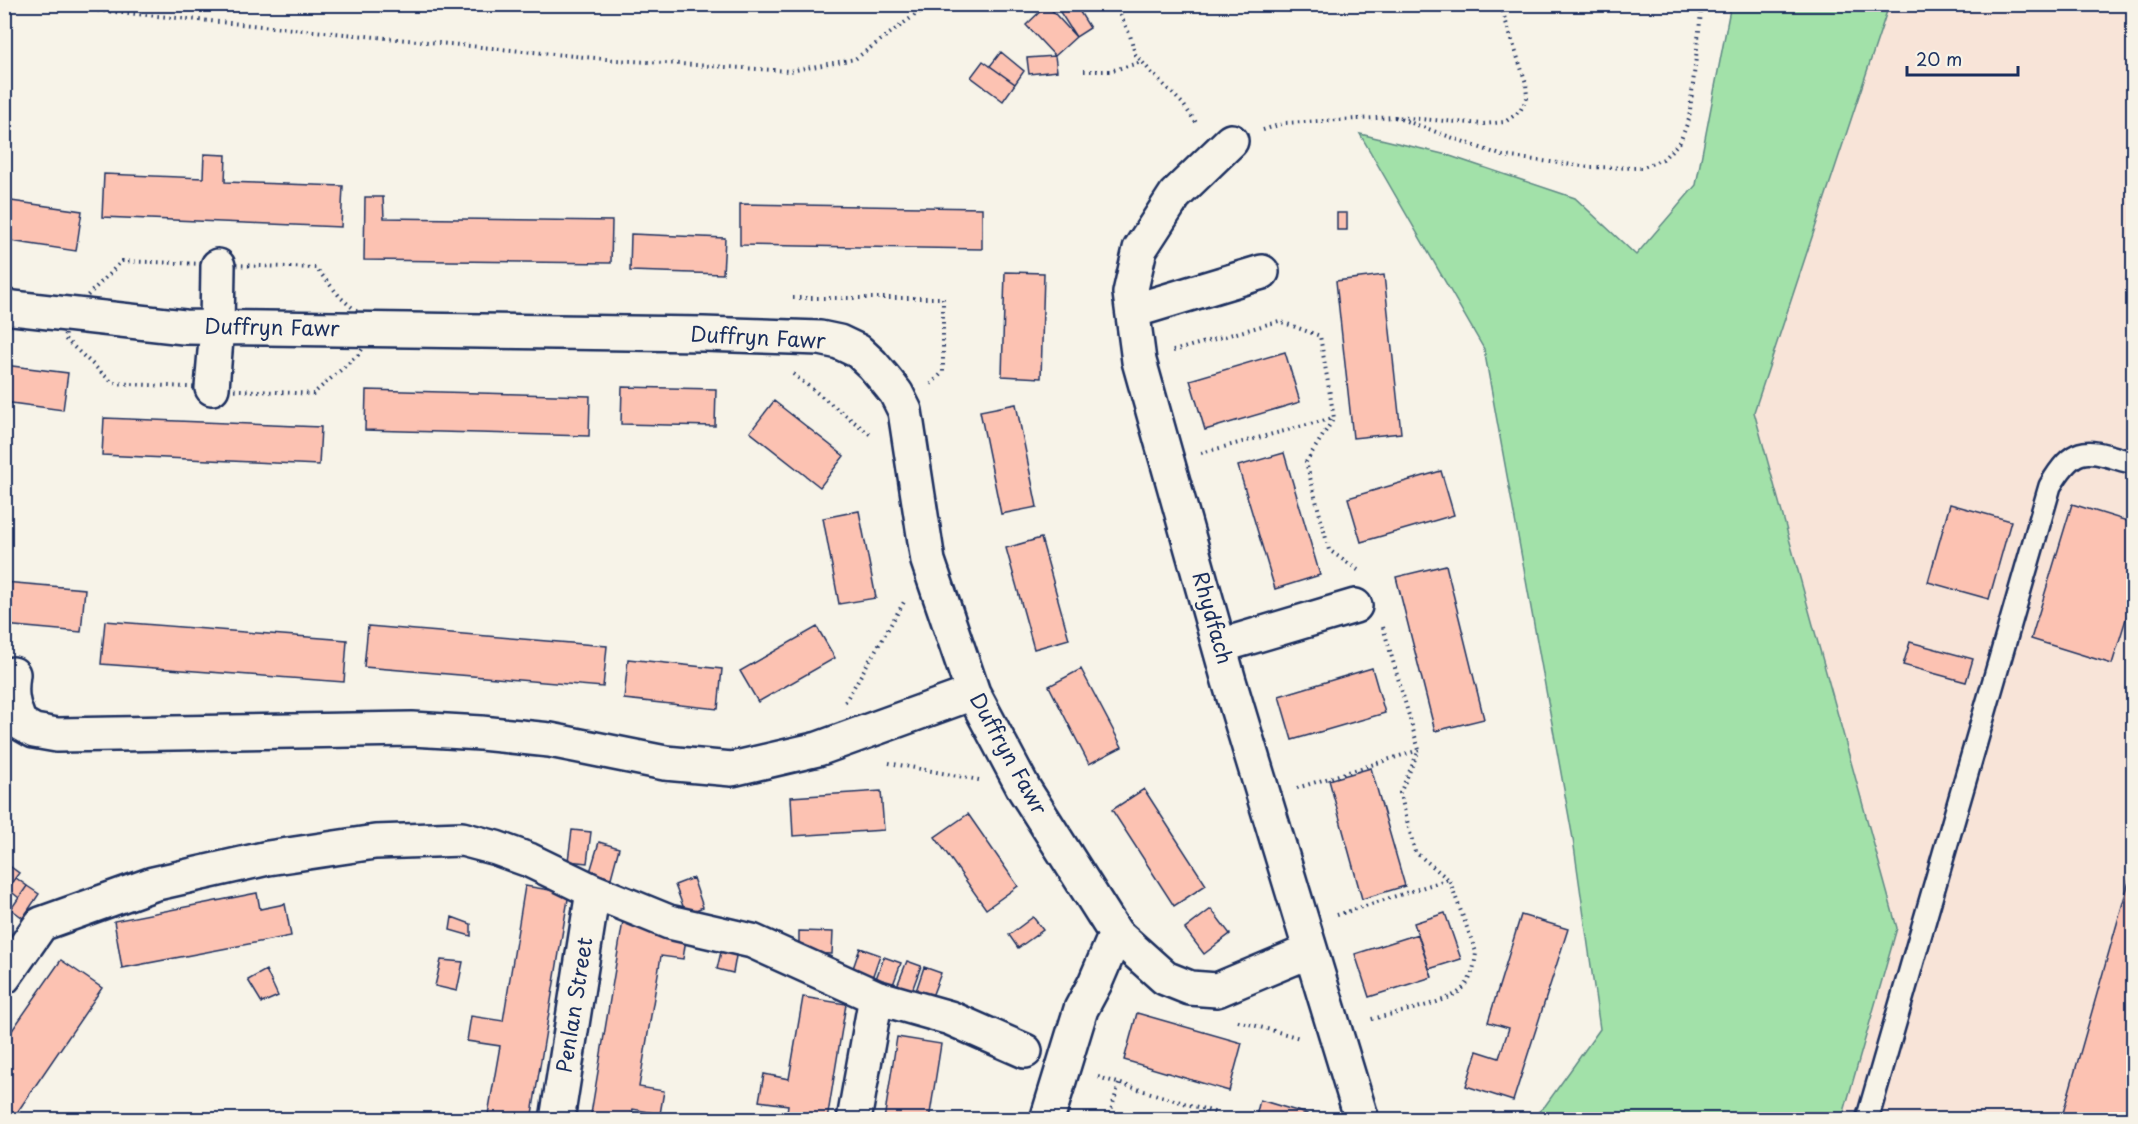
<svg xmlns="http://www.w3.org/2000/svg" width="2138" height="1124" viewBox="0 0 2138 1124" font-family="'Playpen Sans',sans-serif">
<style>
.built{fill:#f8e4d8}
.green{fill:#a2e1a9;stroke:#5e8884;stroke-width:1.5}
.building{fill:#fcc2b2;stroke:#1b2f5e;stroke-width:1.5}
.lines{fill:none;stroke-linecap:round;stroke-linejoin:round}
.lane-casing{stroke:#1b2f5e;stroke-width:26}
.street-casing{stroke:#1b2f5e;stroke-width:38}
.path{stroke:#1b2f5e;stroke-width:4;stroke-dasharray:1.5 4.5;stroke-linecap:butt}
.lane{stroke:#f7f3e8;stroke-width:21}
.street{stroke:#f7f3e8;stroke-width:33}
.labels{text-anchor:middle;stroke-width:4.5;stroke-linejoin:round;paint-order:stroke}
.street-label{font-size:21px;fill:#1b2f5e;stroke:#f7f3e8}
</style>
<rect width="100%" height="100%" fill="#f7f3e8"/>
<filter id="ink" filterUnits="userSpaceOnUse"><feTurbulence type="fractalNoise" baseFrequency=".0167" numOctaves="2"/><feDisplacementMap in="SourceGraphic" scale="12" xChannelSelector="R" yChannelSelector="G"/><feConvolveMatrix kernelMatrix="1 2 1 2 8 2 1 2 1" color-interpolation-filters="sRGB"/></filter>
<g filter="url(#ink)">
<path class="built" d="M1731 5H2133V1119L1530 1120 1545 1106 1600 1029 1573 839Z"/>
<path class="green" d="M1731 4 1889 5 1754 412 1897 928 1842 1119H1530L1545 1106 1600 1029 1573 839 1484 349 1360 134 1447 155 1575 198 1636 255 1696 185Z"/>
<path class="building" d="M1071 4H1075L1090 28 1076 37 1060 12Z
M1047 5 1076 37 1055 56 1026 25Z
M1001 52 1024 71 1015 84 990 66Z
M1055 56 1057 71 1029 74 1027 58Z
M983 61 1015 84 1003 101 971 77Z
M204 154 226 155 225 182 343 186 341 227 102 217 104 174 203 178Z
M365 197H383L384 218 612 221 611 263 364 260Z
M4 200 82 211 76 251 4 240Z
M740 204 982 208V249L740 245Z
M1337 213H1347V230H1337Z
M631 234 725 238 723 274 630 271Z
M1005 272 1044 273 1041 378 1002 376Z
M1384 275 1401 433 1353 438 1336 281Z
M1285 352 1300 402 1205 430 1190 380Z
M4 365 68 373 63 410 4 402Z
M622 387 716 389 715 426 621 424Z
M366 390 590 396 589 436 365 430Z
M774 401 844 456 820 487 750 432Z
M1016 404 1037 507 1001 514 980 411Z
M104 418 321 427 319 465 102 455Z
M1284 453 1320 575 1275 589 1238 466Z
M1441 471 1454 515 1361 542 1348 498Z
M1950 504 2011 521 1989 599 1928 582Z
M2072 504 2134 523V593L2112 664 2031 639Z
M859 511 876 598 839 604 823 518Z
M1041 538 1069 639 1034 649 1006 548Z
M1446 565 1484 719 1435 731 1396 577Z
M4 582 85 589 81 632 4 625Z
M105 621 347 640 344 682 101 664Z
M368 626 607 646 603 687 364 667Z
M817 627 835 658 758 702 740 671Z
M1910 642 1973 659 1966 682 1903 665Z
M628 659 722 669 718 709 624 699Z
M1372 668 1385 713 1292 740 1279 696Z
M1081 669 1122 747 1089 764 1049 686Z
M1371 768 1405 886 1362 899 1329 780Z
M1144 789 1206 885 1174 906 1112 810Z
M881 791 884 830 793 836 791 797Z
M968 814 1018 886 986 909 935 837Z
M572 830 591 832 587 863 568 861Z
M599 842 619 848 611 878 590 872Z
M4 862 19 873 4 893Z
M2134 864V1120H2061Z
M16 878 27 886 19 898 8 889Z
M693 878 703 907 686 914 675 885Z
M27 886 39 894 23 918 11 909Z
M525 886 569 893 531 1120H487L500 1046 467 1041 471 1016 503 1021Z
M257 893 260 909 285 904 291 936 122 968 114 921Z
M1211 909 1230 934 1204 954 1185 929Z
M1445 913 1461 959 1429 969 1414 923Z
M1521 915 1568 929 1513 1101 1466 1086 1477 1051 1499 1058 1509 1028 1488 1022Z
M452 917 471 924V936L450 930Z
M1033 917 1043 930 1018 948 1009 935Z
M623 921 687 932 683 959 661 956 639 1087 664 1091 660 1114 633 1109 631 1120H590Z
M799 931 833 932 832 954 799 953Z
M1418 934 1432 977 1369 997 1355 954Z
M723 943 738 945 733 973 717 969Z
M860 948 880 955 871 981 851 974Z
M884 957 901 963 891 990 874 984Z
M61 960 102 988 12 1120H4V1042Z
M441 960 463 962 457 991 435 986Z
M907 961 921 966 910 996 895 991Z
M924 967 941 973 931 999 915 994Z
M266 970 278 996 262 1003 248 980Z
M803 997 846 1004 827 1120H786L788 1105 759 1101 764 1074 789 1079Z
M1137 1013 1242 1043 1229 1091 1124 1060Z
M897 1037 941 1044 929 1120H884Z
M1260 1100 1307 1114 1305 1120H1255Z"/>
<g class="lines">
<g class="lane-casing">
<path id="lane" d="M1867 1120 2050 486C2077 440 2088 451 2134 463"/>
</g>
<g class="street-casing">
<path id="street" d="M1231 141 1175 195 1140 249 1130 293 1139 361 1229 681 1362 1120
M4 307 184 327 703 334 820 338 839 342 858 351 872 364 884 378 896 393 905 411 928 561 973 693 1024 789 1116 934 1165 978 1190 988 1217 990 1310 951
M1133 311 1262 272
M212 388 217 327 218 266
M1220 646 1355 606
M13 674C10 694 12 704 20 723L34 731 57 735 412 729 481 733 550 740 665 763 732 769 818 749 973 693
M4 977 41 924 153 884 268 858 375 842 462 839 496 848 529 860 593 891 669 922 752 941 876 997 950 1018 1025 1051
M557 1120 593 891
M854 1120 876 997
M1047 1120 1081 1009 1095 983 1116 934"/>
</g>
<path class="path" d="M32 4 616 60 790 71 855 59 930 4
M1115 4 1130 35 1135 54 1151 72 1183 104 1197 124
M1084 71H1110L1142 62
M1395 117 1503 156 1590 167 1641 168 1663 159 1680 142 1689 119 1702 4
M1263 130 1285 123 1395 117 1483 124 1505 122 1520 111 1527 98 1526 83 1500 4
M122 261 316 268 341 298 377 329 358 355 313 394 113 383 64 338 69 314Z
M793 298H943V372L931 384
M1173 351 1279 321 1320 336 1334 418 1306 462 1329 550 1358 570
M793 374 872 436
M1201 453 1333 418
M1383 627 1419 750
M845 702 904 602
M889 763 979 780
M1297 788 1419 750 1400 793 1415 852 1448 879
M1337 915 1449 879 1476 952C1475 966 1471 982 1460 991 1444 1004 1390 1014 1368 1020
M1238 1021 1300 1038
M1098 1077 1217 1113 1219 1120
M1108 1120 1119 1084"/>
<use href="#lane" class="lane"/>
<use href="#street" class="street"/>
</g>
</g>
<g class="labels">
<g class="street-label">
<text transform="translate(272 328) rotate(1)" y="7">Duffryn Fawr</text>
<text transform="translate(758 338) rotate(3)" y="7">Duffryn Fawr</text>
<text transform="translate(1212 618) rotate(74)" y="7">Rhydfach</text>
<text transform="translate(1008 754) rotate(61)" y="7">Duffryn Fawr</text>
<text transform="translate(575 1005) rotate(-81)" y="7">Penlan Street</text>
</g>
</g>
<rect width="2138" height="1124" fill="none" stroke="#f7f3e8" stroke-width="24"/>
<rect x="12" y="12" width="2114" height="1100" fill="none" stroke="#1b2f5e" stroke-width="2" filter="url(#ink)"/>
<path d="M1907 66v9h111v-9" fill="none" stroke="#1b2f5e" stroke-width="3"/>
<text x="1916" y="66" font-size="18" fill="#1b2f5e" stroke="#f7f3e8" stroke-width="4.5" paint-order="stroke">20 m</text>
</svg>
